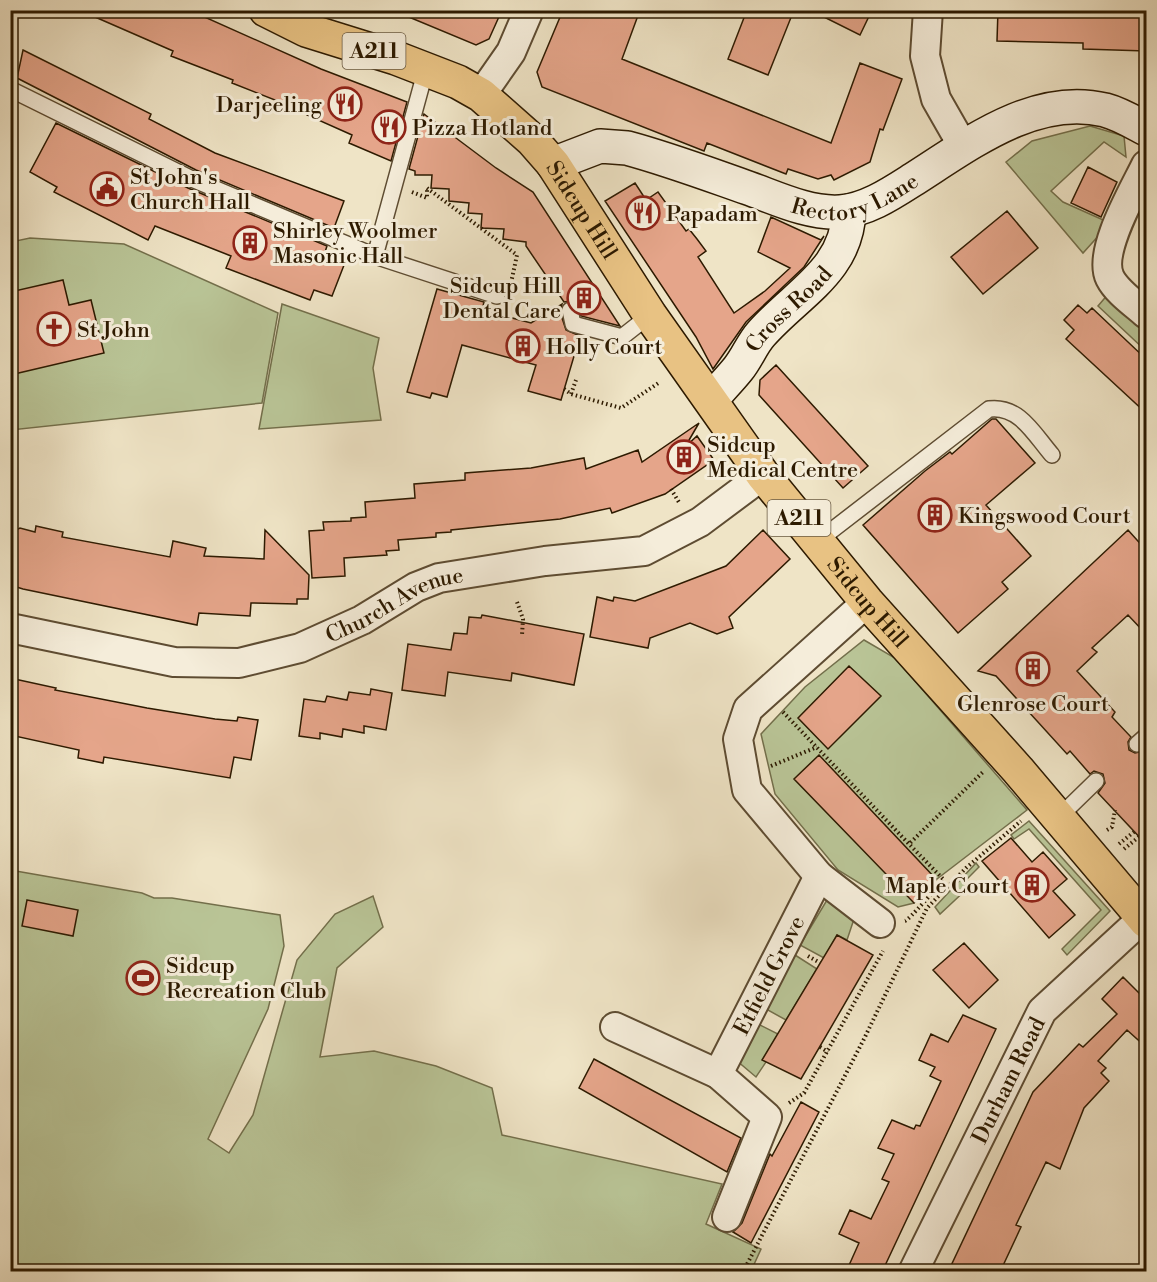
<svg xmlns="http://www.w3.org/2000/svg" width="1157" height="1282" viewBox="0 0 1157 1282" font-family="'Libre Bodoni',serif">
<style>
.green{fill:#b9c496;stroke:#736f4b;stroke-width:1.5}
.building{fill:#e5a58a;stroke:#2d1a00;stroke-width:1.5}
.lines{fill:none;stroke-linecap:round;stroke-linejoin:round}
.lane-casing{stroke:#5e4c32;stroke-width:18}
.street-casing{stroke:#5e4c32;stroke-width:32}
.secondary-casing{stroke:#2d1a00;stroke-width:36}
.primary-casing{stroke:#2d1a00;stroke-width:36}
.path{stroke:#2d1a00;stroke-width:4;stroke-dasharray:1.5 3;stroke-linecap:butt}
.lane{stroke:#f5edda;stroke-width:15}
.street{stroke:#f5edda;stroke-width:28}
.secondary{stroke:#f5edda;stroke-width:33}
.primary{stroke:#e8c283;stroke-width:33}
.labels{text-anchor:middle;stroke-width:6;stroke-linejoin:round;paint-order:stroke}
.shield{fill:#f5edda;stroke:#695941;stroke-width:1.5}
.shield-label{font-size:21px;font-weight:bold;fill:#2d1a00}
.poi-label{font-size:22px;fill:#2d1a00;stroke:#f5edda;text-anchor:start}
.street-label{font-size:22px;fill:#2d1a00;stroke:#f5edda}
</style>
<rect width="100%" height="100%" fill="#efe4c6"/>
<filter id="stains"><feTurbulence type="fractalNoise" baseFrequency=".00333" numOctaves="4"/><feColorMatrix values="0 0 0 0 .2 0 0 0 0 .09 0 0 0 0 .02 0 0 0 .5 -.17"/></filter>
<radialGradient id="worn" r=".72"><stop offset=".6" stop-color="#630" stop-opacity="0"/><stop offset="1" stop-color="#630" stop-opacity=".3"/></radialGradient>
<path class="green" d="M1090 126 1124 136 1126 157 1104 142 1051 191 1063 202 1110 223 1083 253 1006 162 1032 141Z
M30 238 124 244 278 313 262 403 11 430V242Z
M1109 293 1146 328V351L1098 306Z
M282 304 379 338 373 368 381 420 259 429Z
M864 640 895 658 1027 810 937 879 914 903 898 907 838 870 775 794 761 734 805 687Z
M1029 821 1110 911 1067 955 1062 949 1101 910 1029 829 1014 839 1011 835Z
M976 863 979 867 964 882 968 888 940 914 935 907Z
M10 870 142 893 154 898H172L280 915 284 946 268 1009 208 1139 229 1153 253 1115 297 960 335 914 373 896 383 927 337 968 320 1057 374 1051 436 1066 492 1088 502 1135 722 1184 706 1224 761 1249 751 1271H11Z
M835 899 855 916 847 940 837 935 824 958 800 945 827 900Z
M795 955 817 969 786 1020 766 1009Z
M756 1023 778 1034 763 1060 766 1062 756 1077 736 1060Z"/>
<path class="building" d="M79 10H189L321 69 407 102 391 161 349 143 352 135 307 115 308 113 232 83 233 80 171 56 173 51Z
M392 10H502L489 39 476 45Z
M563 10H640L622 59 831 143 860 63 902 79 883 130 880 129 870 162 834 180 831 175 818 179 788 169 786 174 707 143 704 151 542 87 537 72Z
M747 10H780L792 15 768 75 728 59Z
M810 10H872L860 35Z
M998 10H1146V51L1083 49V43L997 41Z
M23 50 151 114 149 119 215 153 344 201 334 228 196 170 17 78Z
M424 114 496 168 533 192 620 326 581 316 577 303 572 301 564 302 526 246V242L503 239 504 229 481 228 482 214 468 213 469 203 449 201V189L431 188 432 175H415V171L409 169Z
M56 123 188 188 327 246 325 252 346 260 332 296 314 290 310 300 226 268 231 256 155 226 148 240 54 192 57 187 30 172Z
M1088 167 1117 182 1101 217 1071 203Z
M635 183 646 200 658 192 686 231 689 229 697 239 706 251 698 257 734 313 765 291 790 268 758 252 771 217 821 240 824 236 804 267 746 322 713 369 696 337 605 201Z
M1007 211 1038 248 983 294 951 257Z
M63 280 69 305 91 300 104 353 10 375V292Z
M437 289 484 302 482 310 531 323 562 304 560 312 566 330 580 336 561 400 528 391 536 365 462 345 447 397 432 393 430 398 407 392Z
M1078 305 1087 313 1092 308 1146 359V413L1066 339 1074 330 1064 320Z
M776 365 868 466 843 488 759 395 760 380Z
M992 419H996L1035 463 986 505 1031 556 1002 582 1008 589 958 633 863 525 925 471 950 452 952 454Z
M699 423 685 447 697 436 714 460 665 494 612 513 610 508 560 519 451 530V532L436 533V537L398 540 399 550 386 551 387 555 344 558 345 576 312 578 309 531 324 530 323 522 351 521V518L366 517 365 502 415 498 414 484 465 480V473L531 468 584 458 586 469 638 450 642 462Z
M36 526 63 532 62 537 170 557 173 541 206 548 204 556 264 559 265 530 309 575 308 599H297V604L251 603 250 616 199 613 197 625 23 589 10 585V533L20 528 35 532Z
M763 530 790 559 729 617 733 628 717 634 690 623 650 638 648 648 590 637 597 597 613 601 614 597 635 601 726 566Z
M1128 530 1146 550V634L1128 615 1092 648 1097 652 1077 671 1115 712 1112 717 1131 737 1128 742 1129 750 1135 753 1144 751 1146 754V844L1098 793 1105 783 1103 774 1094 771 1090 774 1070 751 1067 754 996 676 978 671Z
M482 615 584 634 574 685 512 673 511 681 448 672 445 696 402 690 408 644 451 650 454 633 467 634 469 617 481 618Z
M849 666 881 696 828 749 798 718Z
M10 678 56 688 55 690 147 708 215 719 237 721 238 717 258 720 251 760 234 757 230 778 104 757 103 763 78 758 79 750 10 735Z
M371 689 392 693 386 730 364 726V733L343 729 342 737 320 733V739L299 736 304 699 325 702 327 696 347 700 349 692 370 695Z
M819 755 936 879 914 903 794 779Z
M1011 838 1032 862 1043 852 1067 879 1053 891 1075 915 1049 938 982 861Z
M27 900 78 910 73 936 22 926Z
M837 935 873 955 801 1079 762 1060Z
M964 943 998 980 969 1008 933 970Z
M1123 977 1146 1000V1047L1127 1030 1098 1061 1106 1068 1101 1073 1109 1081 1084 1108 1060 1169 1046 1162 1016 1225 1021 1227 1000 1272H948L1033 1092 1079 1044 1083 1047 1117 1014 1102 999Z
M963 1015 996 1029 882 1272H846L859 1243 839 1234 850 1210 871 1219 889 1182 882 1179 894 1154 878 1148 892 1120 914 1129 916 1125 920 1126 941 1081 930 1076 935 1067 919 1060 931 1034 948 1042Z
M594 1059 741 1138 727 1172 579 1088Z
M801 1102 819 1112 751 1243 733 1232 742 1223 770 1154 772 1156Z"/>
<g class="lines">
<g class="lane-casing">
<path id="lane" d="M10 89 192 179 375 256 426 69
M375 256 497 296
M570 310 573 324 622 337 650 315
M818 541 989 409C1019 405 1034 434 1052 455
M1137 744 1146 736
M1059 817 1096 781"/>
</g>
<g class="street-casing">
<g id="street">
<path d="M928 10 925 56 936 99 964 148"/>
<path d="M481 95 511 52 529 10"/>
<path d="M1146 165C1134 190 1097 252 1110 278 1117 292 1135 304 1146 314"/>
<path d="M867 602 748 709 738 739 747 790 819 876 880 923"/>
<path id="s1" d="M10 628 174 662 239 663 300 648 362 620 416 587 439 578 545 561 644 551 700 522 763 475"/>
<path d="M615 1027 718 1074 767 1117 727 1217"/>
<path id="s2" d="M718 1074 819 876"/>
<path id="s3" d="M913 1272 1042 1011 1144 917"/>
</g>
</g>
<g class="secondary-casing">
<g id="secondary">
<path id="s4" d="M553 164 600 146 627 148C668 159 708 174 748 188 776 198 809 214 840 212 867 210 892 193 914 179 969 144 1035 93 1105 110 1120 114 1133 122 1146 129"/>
<path id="s5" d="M711 400C720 389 730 379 738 369 747 358 752 344 761 334 797 293 847 271 849 211"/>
</g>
</g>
<g class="primary-casing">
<g id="primary">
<path id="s6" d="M266 10 306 30 396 58 458 82 481 95 532 140 553 164 650 315 763 475 867 602 1018 770 1146 921"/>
</g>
</g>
<path class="path" d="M427 188 517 255 511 283
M412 192 427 198V189
M564 389 571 394 621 408 660 382
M571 394 576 380
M671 489 680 504
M517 602 523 619 522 635
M783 712 909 844 983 772
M771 766 817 747
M1107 830 1112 827 1115 810
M1119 844 1135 831
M1124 849 1140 836
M905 921C909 920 937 887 944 880L909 844
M808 956 820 963
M820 1047 828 1052
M789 1103 804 1093 883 951
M743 1272 864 1039 927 908 966 868 1021 821"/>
<use href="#lane" class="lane"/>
<use href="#street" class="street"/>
<use href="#secondary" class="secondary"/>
<use href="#primary" class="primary"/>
</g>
<defs>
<g id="restaurant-ring" transform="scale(1.725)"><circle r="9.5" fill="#f5edda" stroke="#8f2418" stroke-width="1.5"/><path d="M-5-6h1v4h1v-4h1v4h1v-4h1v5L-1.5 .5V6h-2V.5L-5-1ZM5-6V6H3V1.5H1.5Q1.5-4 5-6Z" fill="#8f2418"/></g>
<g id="civic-ring" transform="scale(1.725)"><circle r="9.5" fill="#f5edda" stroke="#8f2418" stroke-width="1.5"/><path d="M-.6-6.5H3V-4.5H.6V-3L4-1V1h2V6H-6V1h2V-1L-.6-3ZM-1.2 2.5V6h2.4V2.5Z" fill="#8f2418"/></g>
<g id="building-ring" transform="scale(1.725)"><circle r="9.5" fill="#f5edda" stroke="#8f2418" stroke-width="1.5"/><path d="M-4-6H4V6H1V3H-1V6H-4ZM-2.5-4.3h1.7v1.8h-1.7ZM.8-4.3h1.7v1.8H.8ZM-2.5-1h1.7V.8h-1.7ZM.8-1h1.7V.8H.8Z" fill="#8f2418"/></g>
<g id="church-ring" transform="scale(1.725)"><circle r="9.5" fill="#f5edda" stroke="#8f2418" stroke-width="1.5"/><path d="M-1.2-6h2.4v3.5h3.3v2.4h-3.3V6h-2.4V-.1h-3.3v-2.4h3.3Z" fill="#8f2418"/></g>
<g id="stadium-ring" transform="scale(1.725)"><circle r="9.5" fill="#f5edda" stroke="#8f2418" stroke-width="1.5"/><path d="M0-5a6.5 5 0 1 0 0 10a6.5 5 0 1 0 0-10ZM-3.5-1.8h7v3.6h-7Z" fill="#8f2418"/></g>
</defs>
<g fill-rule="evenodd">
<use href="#restaurant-ring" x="345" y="104"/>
<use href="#restaurant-ring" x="389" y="127"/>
<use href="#civic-ring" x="107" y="189"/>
<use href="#restaurant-ring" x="643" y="213"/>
<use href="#building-ring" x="250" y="243"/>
<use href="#building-ring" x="584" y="298"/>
<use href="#church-ring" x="54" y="329"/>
<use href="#building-ring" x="523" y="346"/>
<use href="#building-ring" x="684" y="457"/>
<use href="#building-ring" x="935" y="515"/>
<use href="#building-ring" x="1033" y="669"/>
<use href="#building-ring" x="1032" y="885"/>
<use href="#stadium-ring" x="143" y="978"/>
</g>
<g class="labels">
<g class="shield">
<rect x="342.5" y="33" width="63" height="36" rx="4.5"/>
<rect x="767.5" y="500" width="63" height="36" rx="4.5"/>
</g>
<g class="shield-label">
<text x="374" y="58">A211</text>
<text x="799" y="525">A211</text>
</g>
<g class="poi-label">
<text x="322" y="112" text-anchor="end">Darjeeling</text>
<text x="412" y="135">Pizza Hotland</text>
<text x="130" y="184">St John's<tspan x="130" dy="25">Church Hall</tspan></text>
<text x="666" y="221">Papadam</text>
<text x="273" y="238">Shirley Woolmer<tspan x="273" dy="25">Masonic Hall</tspan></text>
<text x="561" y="293" text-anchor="end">Sidcup Hill<tspan x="561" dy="25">Dental Care</tspan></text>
<text x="77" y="337">St John</text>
<text x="546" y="354">Holly Court</text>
<text x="707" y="452">Sidcup<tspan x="707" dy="25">Medical Centre</tspan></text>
<text x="958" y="523">Kingswood Court</text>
<text x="1033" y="711" text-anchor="middle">Glenrose Court</text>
<text x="1009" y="893" text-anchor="end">Maple Court</text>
<text x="166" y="973">Sidcup<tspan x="166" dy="25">Recreation Club</tspan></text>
</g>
<g class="street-label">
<text dy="8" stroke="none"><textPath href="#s4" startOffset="318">Rectory Lane</textPath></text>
<text dy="8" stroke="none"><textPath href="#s6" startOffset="386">Sidcup Hill</textPath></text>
<text dy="8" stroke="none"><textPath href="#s5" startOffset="120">Cross Road</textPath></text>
<text dy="8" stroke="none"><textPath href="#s6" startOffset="872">Sidcup Hill</textPath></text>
<text dy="8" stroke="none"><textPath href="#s1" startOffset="400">Church Avenue</textPath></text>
<text dy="8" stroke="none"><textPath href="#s2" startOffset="111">Etfield Grove</textPath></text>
<text dy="8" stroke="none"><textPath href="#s3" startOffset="214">Durham Road</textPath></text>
</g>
</g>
<rect width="1157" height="1282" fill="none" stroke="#efe4c6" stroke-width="36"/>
<rect x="12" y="12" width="1133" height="1258" fill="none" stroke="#2d1a00" stroke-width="3"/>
<rect x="18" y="18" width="1121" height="1246" fill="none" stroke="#2d1a00" stroke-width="1.5"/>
<rect width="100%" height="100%" filter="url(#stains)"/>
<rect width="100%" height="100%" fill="url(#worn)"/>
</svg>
